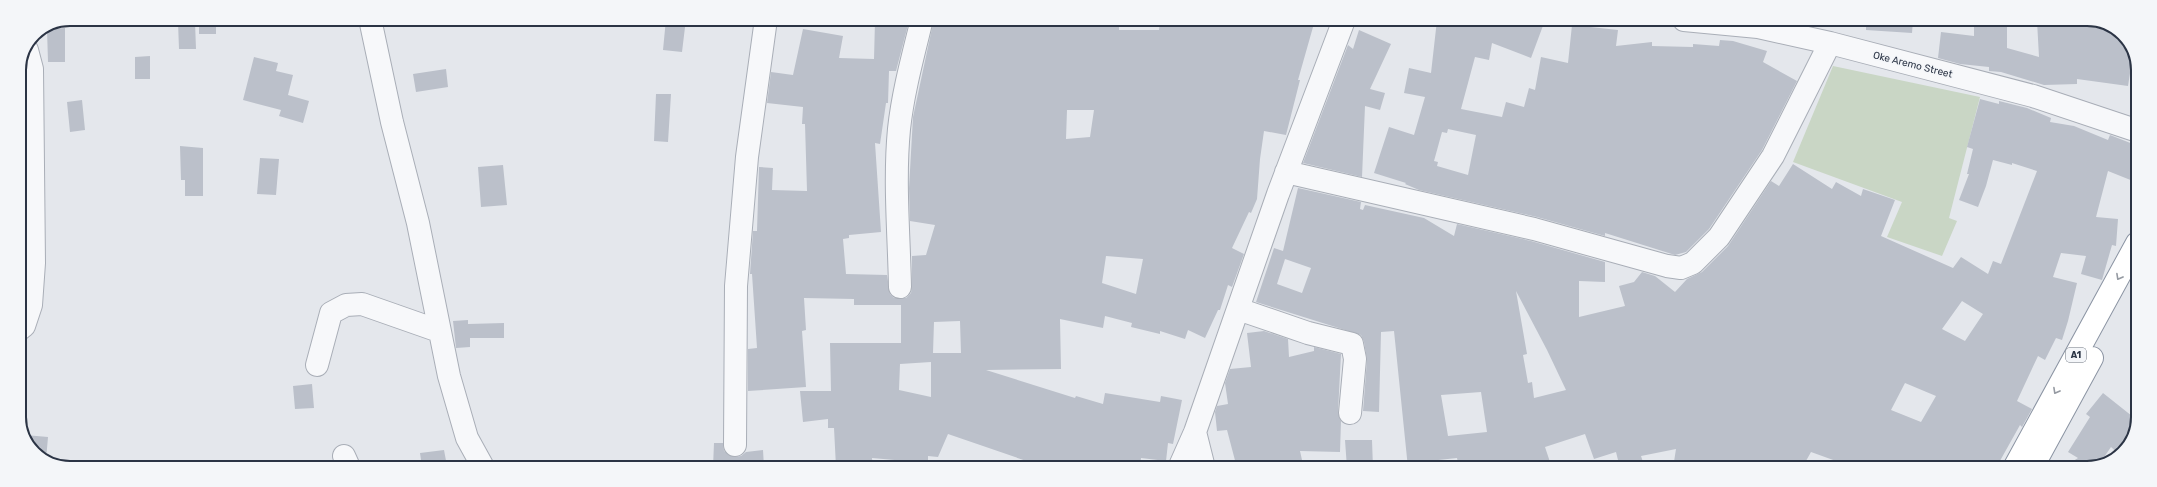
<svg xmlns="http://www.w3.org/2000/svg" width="2157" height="487" viewBox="0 0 2157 487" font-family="Rubik,sans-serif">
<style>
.green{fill:#c9d6c5}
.building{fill:#bbc0ca;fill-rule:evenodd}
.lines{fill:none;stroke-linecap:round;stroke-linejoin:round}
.minor-casing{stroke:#a9aeb7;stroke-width:24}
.highway-casing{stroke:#8b94a3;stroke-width:24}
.minor{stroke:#f7f8fa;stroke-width:22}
.highway{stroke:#fff;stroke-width:22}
.oneway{stroke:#959aa2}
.labels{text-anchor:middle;stroke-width:3;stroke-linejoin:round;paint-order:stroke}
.shield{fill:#f4f6f9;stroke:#676e7b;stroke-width:1}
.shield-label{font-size:9px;font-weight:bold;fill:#2b3445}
.street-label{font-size:10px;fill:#2b3445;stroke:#f4f6f9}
.rim{fill:none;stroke:#2b3445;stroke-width:2}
</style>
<rect width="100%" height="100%" fill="#e4e7ec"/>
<path class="green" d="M1833 66 1980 97 1949 218 1957 221 1942 256 1887 237 1902 202 1793 162Z"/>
<path class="building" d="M199 19H216V34H199Z
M666 19H686L682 52 663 50Z
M934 19H1048L1074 22 1119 19V30H1159L1160 20H1315L1298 80H1300L1286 135 1264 131 1260 159 1257 199 1251 213 1249 212 1232 248 1244 254 1232 287 1228 285 1220 310H1218L1205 338 1188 330 1185 339 1160 331V334L1131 327 1132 323 1105 316 1103 328 1060 319 1061 369 986 370 1075 398 1076 396 1103 404 1105 393 1160 402 1161 396 1182 400 1173 444 1168 443 1166 461 1141 458 1140 468H1068L1043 461 1041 466 948 434 938 457 928 456V463L872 458 873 467H836L834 428H828V419L803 422 800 391H831L830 343H901V305H854V299L804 298 806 330 802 331 806 387 748 391V349L757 348 752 274H750L753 231H757L759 167 773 168 772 190 807 191 805 124H802L803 107 767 103 771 72 793 75 803 29 843 36 839 58 874 59 875 21H909L896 71H889L888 103H886L880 144 875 143 881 232 849 235V238L843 239 846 274 887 275 890 294 894 298H906L911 293 912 287V256L926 255 935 225 910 221 909 188 913 117ZM1067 110H1094L1090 137 1066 139ZM1106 256 1143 259 1136 294 1102 283ZM960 321 961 353H933L934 322ZM931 362V397L899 390 900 364Z
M1437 20H1479L1510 25 1511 20H1535L1544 23 1531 58 1492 43 1489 60 1475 57 1461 109 1502 117 1506 102 1524 107 1529 88 1535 90 1541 57 1568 63 1572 25 1618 30 1616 46 1652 42V46L1693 47V44L1719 46 1720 40 1733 41 1767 51 1763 62 1797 81 1762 150 1709 229 1686 252 1675 255 1605 233V236L1537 217 1419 190 1405 184 1406 183 1374 173 1389 127 1414 135 1425 97 1404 93 1409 68 1431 73ZM1448 129 1476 135 1468 175 1437 166 1438 162 1434 161 1442 132 1447 133Z
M1866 20H1913L1912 33 1866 30Z
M1974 20H2007V48L2039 57 2037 21 2097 20 2125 36 2133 54 2128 86 2077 79V84L2044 85 2001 72 1989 71V67L1960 64 1938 58 1941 32 1974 36Z
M178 22H195L196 49H179Z
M65 28V62H48L47 29Z
M1359 30 1391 44 1370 89 1385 93 1380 110 1365 106 1362 177 1303 163 1348 45 1353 49Z
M150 56V79H135V57Z
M254 57 278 63 276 71 293 75 288 95 309 101 303 123 279 116 281 110 243 100Z
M446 69 448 87 416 92 413 74Z
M656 94H671L668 142 654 141Z
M1980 99 1999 104V101L2027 108 2051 118 2050 122 2074 126 2108 140 2110 135 2138 146V183L2108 171 2096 217 2118 219 2116 246 2112 245 2102 280 2081 274 2086 256 2061 253 2053 277 2077 283 2068 321 2062 340 2056 338 2045 360 2038 356 2017 401 2032 409 2022 427 2020 425 1996 468H1833L1836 461 1811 452 1802 468H1725L1710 460 1704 468H1673L1676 449 1641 456 1644 465 1620 468 1616 452 1594 459 1585 434 1545 447 1552 468H1529L1527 464 1511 468H1459L1457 458 1429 461 1430 468H1408L1394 331 1381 332 1379 412 1363 411 1367 360 1364 342 1361 335 1256 302 1274 248 1283 251 1298 188 1361 202 1360 209 1363 210 1365 205 1424 218 1454 236 1457 224 1531 241 1605 262V282L1579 281V317L1625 306 1619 286 1634 282 1642 272 1655 276 1675 292 1687 279 1702 272 1728 246 1771 181 1779 186 1793 164 1832 189 1836 182 1861 196 1863 189 1895 200 1881 236 1953 268 1961 257 1988 274 1993 261 2001 264 2037 171 2012 163V165L1993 160 1986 186 1978 207 1959 200 1969 174H1967L1973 149 1967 147ZM1285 259 1311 268 1302 293 1277 284ZM1516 291 1547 350 1566 390 1534 398 1532 382 1528 383 1523 355 1527 354ZM1962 301 1983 314 1965 341 1942 329ZM1905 383 1936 396 1921 422 1891 410ZM1481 392 1487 432 1448 436 1441 395Z
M82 100 85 130 70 132 67 102Z
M180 146 203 148V196H185V180H181Z
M260 158 279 159 276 195 257 194Z
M503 165 507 205 481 207 478 167Z
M468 320V324L504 323V338H470V347L456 348 453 321Z
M1264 331 1288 339 1289 357 1314 351V347L1341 354 1338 412 1341 421 1340 452 1300 451 1302 460 1273 468H1237L1227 430 1217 431 1215 412 1217 406 1228 404 1225 383 1230 369 1251 367 1247 333Z
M312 384 314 408 295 409 293 386Z
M2103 393 2137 420V427L2121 456 2111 447 2100 463 2088 468H2062L2078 458 2068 452 2090 417 2086 414Z
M25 435 48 437 46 460 34 453Z
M1345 440H1372L1373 468H1347Z
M714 443H723L724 451 735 457 741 456 746 452 763 450 764 467H713Z
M444 450 447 466 422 467 420 453Z"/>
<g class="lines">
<g class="minor-casing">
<path id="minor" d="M370 19 392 122 418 223 449 376 467 438 483 467
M1684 20 1758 27 1830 43 2033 96 2138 131
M1286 172 1534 229 1667 266 1681 268 1693 263 1719 237 1773 156 1830 43
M900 287C899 235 894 181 899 129 903 92 913 56 922 19
M1238 309 1308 333 1352 344 1355 359 1350 413
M19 330 24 326 31 305 34 263 32 69 27 50
M317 365 331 313 346 305 362 304 439 331
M1195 432 1204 468
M735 445 736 286 747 157 766 19
M344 456 349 467
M1179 468 1195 432 1278 194 1344 20"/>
</g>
<g class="highway-casing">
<path id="highway" d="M2014 468 2137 243
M2032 468 2092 358"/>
</g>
<use href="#minor" class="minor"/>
<use href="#highway" class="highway"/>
</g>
<defs><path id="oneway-chevron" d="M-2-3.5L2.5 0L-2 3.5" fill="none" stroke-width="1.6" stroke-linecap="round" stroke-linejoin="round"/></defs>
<g class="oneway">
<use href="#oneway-chevron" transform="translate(2119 277) rotate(119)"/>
<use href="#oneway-chevron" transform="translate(2056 391) rotate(119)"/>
</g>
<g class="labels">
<rect class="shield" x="2066" y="348" width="20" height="14" rx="3"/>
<g class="shield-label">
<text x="2076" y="358">A1</text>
</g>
<g class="street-label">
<text transform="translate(1913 64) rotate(14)" y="4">Oke Aremo Street</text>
</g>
</g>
<path d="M0 0H2157V487H0ZM70 26H2087A44 44 0 0 1 2131 70V417A44 44 0 0 1 2087 461H70A44 44 0 0 1 26 417V70A44 44 0 0 1 70 26Z" fill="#f4f6f9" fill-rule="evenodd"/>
<path class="rim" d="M70 26H2087A44 44 0 0 1 2131 70V417A44 44 0 0 1 2087 461H70A44 44 0 0 1 26 417V70A44 44 0 0 1 70 26Z"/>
</svg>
